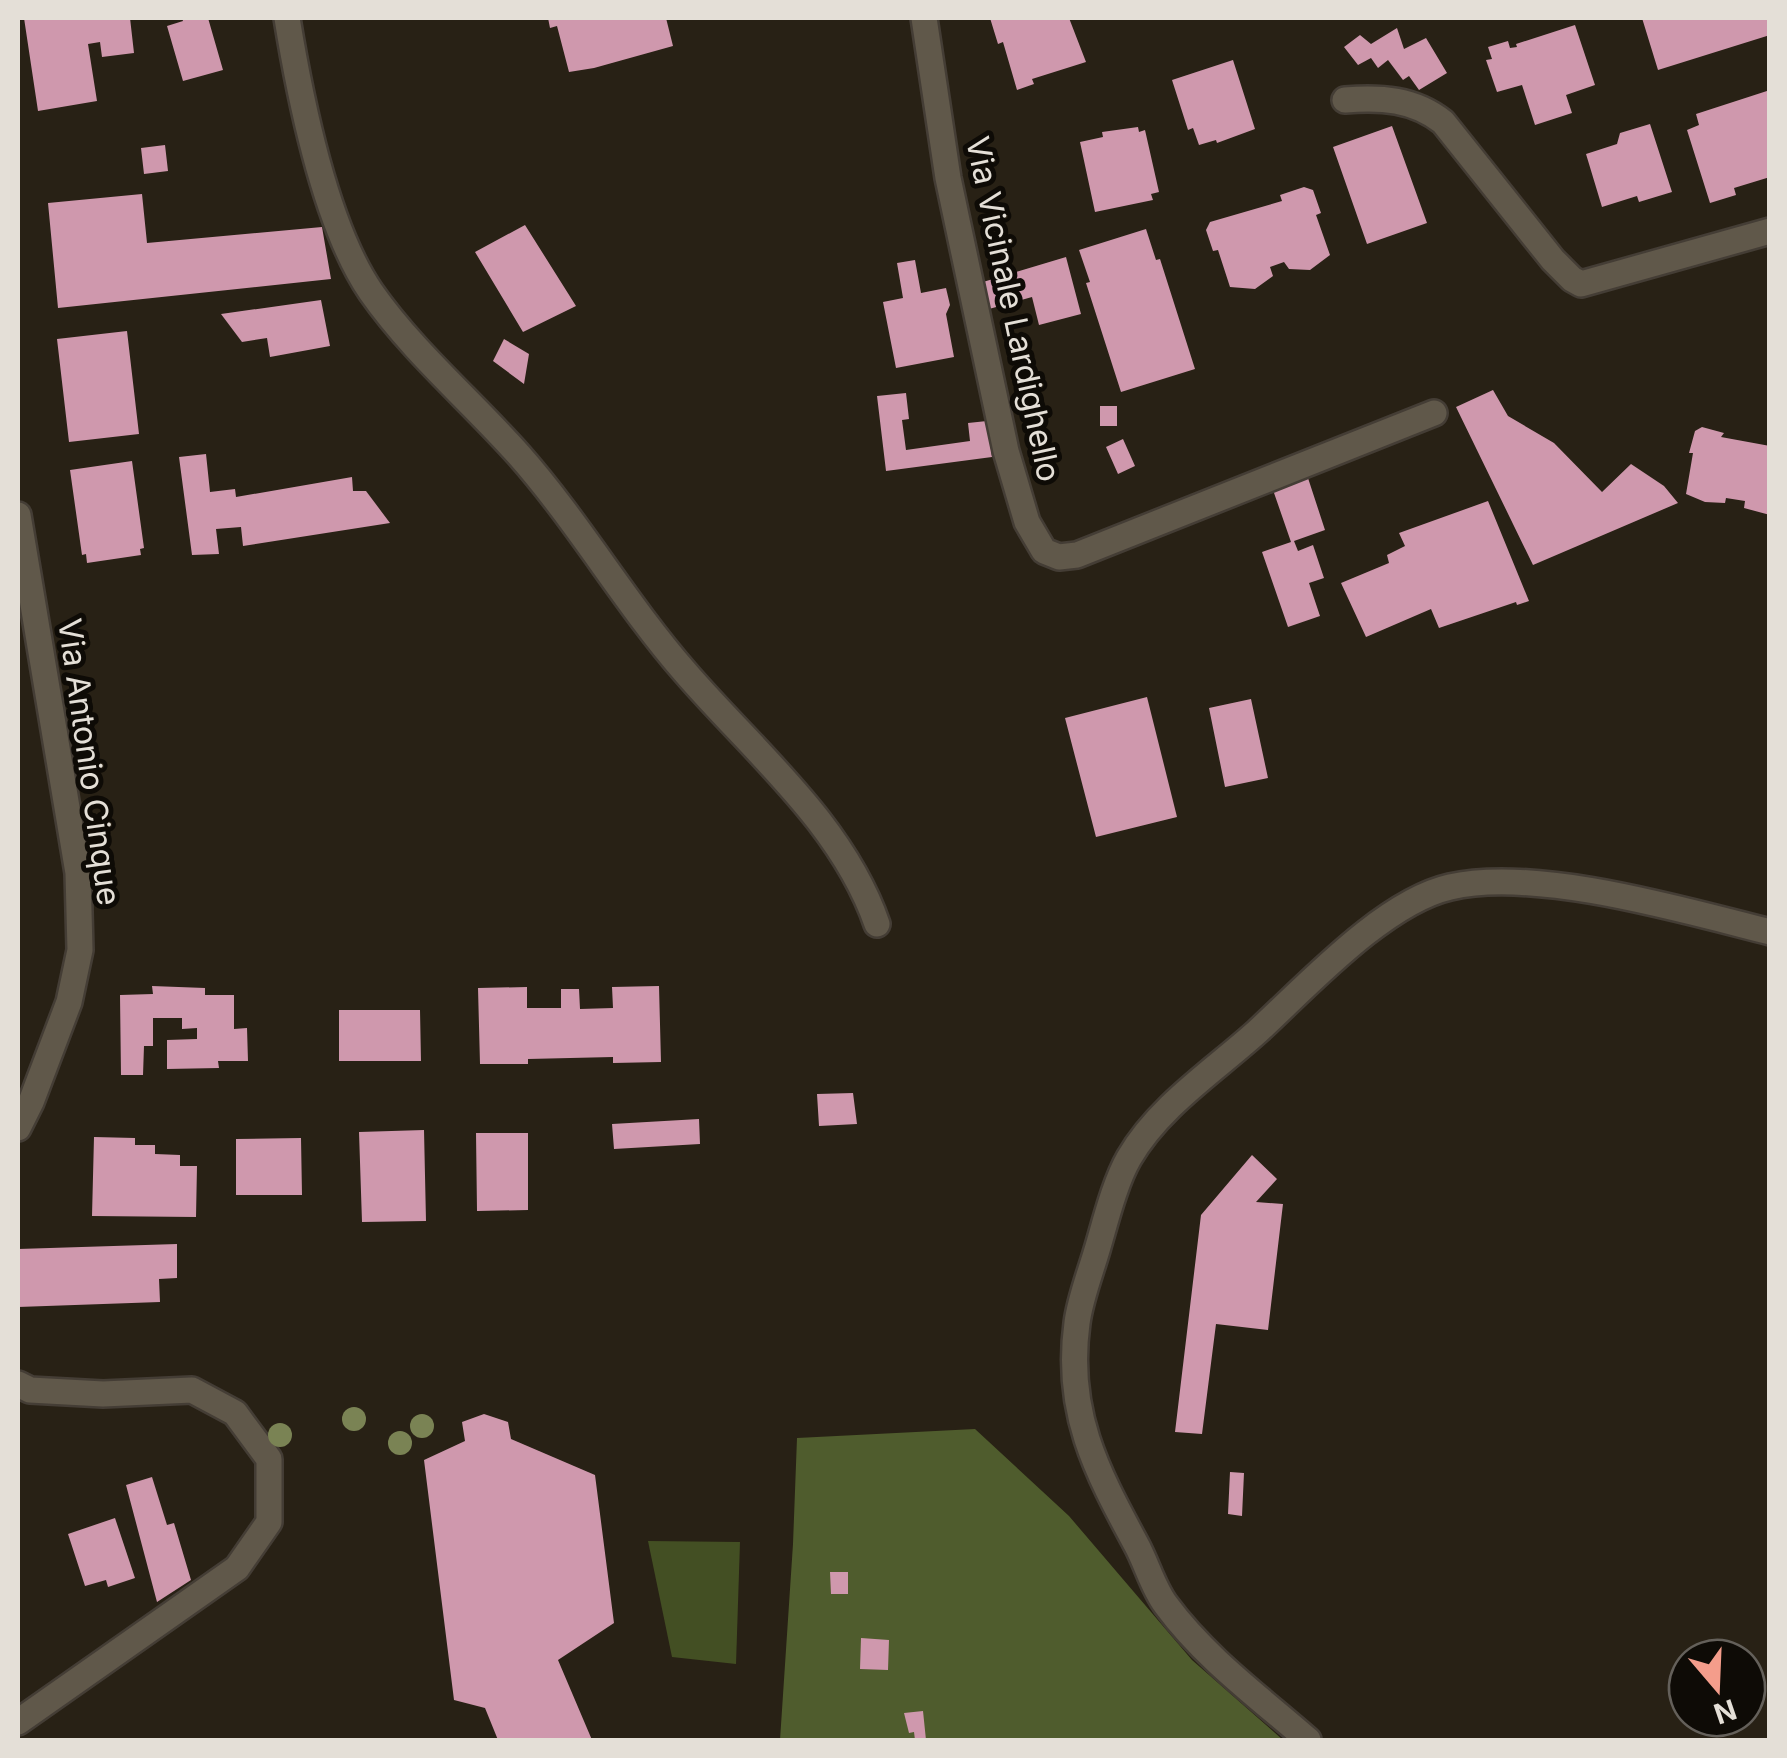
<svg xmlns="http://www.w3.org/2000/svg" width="1787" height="1758" viewBox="0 0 1787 1758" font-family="Inter,sans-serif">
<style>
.green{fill:#434f23}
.forest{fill:#4f5c2d}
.building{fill:#cf98ad}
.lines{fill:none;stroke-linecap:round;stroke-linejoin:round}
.minor-casing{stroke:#443d35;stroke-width:30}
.minor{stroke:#60584a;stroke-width:25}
.tree{fill:#7a8354}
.labels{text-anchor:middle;stroke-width:10;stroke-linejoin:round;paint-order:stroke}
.street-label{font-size:32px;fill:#e4dfd7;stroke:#0e0b06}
</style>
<rect width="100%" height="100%" fill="#282115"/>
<path class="green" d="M648 1541 740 1542 736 1664 672 1657Z"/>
<path class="forest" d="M975 1429 1069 1516 1192 1660 1283 1740H780L793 1544 797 1438Z"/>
<path class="building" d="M24 18H130L134 53 102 57 100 42 88 44 97 101 38 111Z
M182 18H208L223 70 183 81 167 26 183 21Z
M548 18H666L673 46 594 68 569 72 557 26 550 28Z
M990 18H1069L1086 62 1032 79 1034 84 1017 90 1003 42 998 44Z
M1642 18H1770V35L1658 70Z
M1575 25 1595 85 1566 95 1572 113 1535 125 1522 85 1497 92 1486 60 1492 59 1488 47 1508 41 1510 48 1517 47 1516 44Z
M1397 28 1404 49 1426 38 1447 73 1419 90 1409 76 1403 80 1388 60 1378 68 1371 58 1358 65 1344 47 1360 35 1371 44Z
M1233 60 1255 129 1217 143 1216 140 1199 145 1193 128 1188 130 1172 80Z
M1770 90V177L1734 188 1736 195 1710 203 1687 130 1699 125 1696 114Z
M1650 124 1672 192 1639 202 1637 196 1602 207 1586 154 1617 144 1620 133Z
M1392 126 1427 223 1367 244 1333 147Z
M1138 127 1139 132 1145 130 1159 192 1151 194 1153 200 1095 212 1080 142 1103 137 1102 132Z
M165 145 168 171 144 174 141 148Z
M1304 187 1313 190 1321 213 1316 215 1330 255 1310 270 1289 269 1284 262 1270 267 1273 276 1255 289 1230 287 1218 250 1213 251 1206 230 1210 222 1282 201 1280 195Z
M142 194 147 243 322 227 331 279 58 308 48 203Z
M525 225 576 306 523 332 475 252Z
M1146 229 1156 260 1160 259 1195 369 1121 392 1086 283 1090 282 1079 250Z
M1066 257 1081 314 1039 325 1032 297 989 309 983 282Z
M915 260 921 293 946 288 950 305 946 314 954 357 896 368 883 302 903 298 897 263Z
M321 300 330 346 270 357 267 338 242 342 221 314Z
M127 331 139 434 69 442 57 339Z
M504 339 529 354 524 384 493 361Z
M1493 390 1508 416 1554 443 1602 492 1631 464 1664 486 1678 503 1533 565 1456 407Z
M906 393 909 419 902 420 906 450 970 441 968 423 987 421 992 457 886 471 877 396Z
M1100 406H1117V426H1100Z
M1702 427 1724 433 1721 437 1770 446V515L1744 508 1745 501 1726 498 1725 503 1705 502 1686 494 1693 453H1689L1695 431Z
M1123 439 1135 466 1118 474 1106 447Z
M206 454 210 492 235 489 236 497 352 477 353 491H366L390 523 243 546 241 527 216 529 219 554 192 555 179 457Z
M132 461 144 548 140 549 141 555 87 563 86 554 82 555 70 470Z
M1308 478 1325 530 1294 541 1298 551 1313 545 1324 578 1309 583 1320 616 1288 627 1262 552 1291 542 1273 490Z
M1488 501 1529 601 1517 605 1516 602 1439 628 1431 609 1366 637 1341 583 1389 563 1387 555 1405 546 1399 533Z
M1147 697 1177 817 1096 837 1065 718Z
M1251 699 1268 778 1225 787 1209 708Z
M152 986 205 988V995H234V1029L247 1028 248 1061H218L219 1068 167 1069V1040L197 1039V1028L182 1029V1018H153V1046H144L143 1075H121L120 995 153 994Z
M659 986 661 1062 613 1063V1057L528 1059V1064H480L478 988 527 987V1008H561V989H579L580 1009 613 1008 612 987Z
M339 1010H420L421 1061H339Z
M853 1093 857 1124 819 1126 817 1094Z
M699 1119 700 1144 614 1149 612 1124Z
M424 1130 426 1221 362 1222 359 1132Z
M476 1133H528V1210L477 1211Z
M94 1137 135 1138V1145H155V1154L180 1155V1166H197L196 1217 92 1216Z
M301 1138 302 1195H236V1139Z
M1252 1155 1277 1179 1256 1202 1283 1204 1268 1330 1216 1324 1202 1434 1175 1432 1201 1215Z
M177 1244V1278L159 1279 160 1302 18 1307V1249Z
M484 1414 508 1422 511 1439 595 1475 614 1623 558 1660 592 1740H498L485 1708 454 1700 424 1460 465 1441 462 1422Z
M1230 1472 1244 1473 1242 1516 1228 1514Z
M152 1477 167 1525 174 1523 191 1580 157 1602 126 1485Z
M115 1518 135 1578 108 1587 106 1580 85 1586 68 1534Z
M830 1572H848V1594H831Z
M861 1638 889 1640 888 1670 860 1669Z
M923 1711 926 1740H915L914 1732 909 1733 904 1713Z"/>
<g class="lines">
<g class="minor-casing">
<path id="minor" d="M287 18C300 98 325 225 371 292 413 352 470 400 519 455 579 523 625 603 685 672 752 750 842 823 877 924
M924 18 948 178 1006 451 1027 522 1044 551 1059 557 1077 555 1434 413
M1345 100C1381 97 1414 99 1443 122L1553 260 1572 279 1581 284 1770 231
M18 515 78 873 80 950 69 1002 31 1102 18 1128
M18 1384 30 1390 103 1394 192 1390 235 1413 269 1459V1522L237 1568 18 1722
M1308 1740C1260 1698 1205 1658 1166 1605 1153 1588 1147 1564 1136 1544 1096 1470 1065 1412 1077 1323 1080 1299 1090 1274 1097 1250 1105 1223 1115 1182 1129 1158 1159 1106 1215 1070 1258 1031 1308 985 1384 902 1450 887 1536 867 1683 910 1770 932"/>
</g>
<use href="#minor" class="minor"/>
</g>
<g class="tree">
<circle cx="354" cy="1419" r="12"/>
<circle cx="422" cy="1426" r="12"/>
<circle cx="280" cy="1435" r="12"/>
<circle cx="400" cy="1443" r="12"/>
</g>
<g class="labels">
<g class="street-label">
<text transform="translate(1013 309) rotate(78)" y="11">Via Vicinale Lardighello</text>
<text transform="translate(89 762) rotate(82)" y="11">Via Antonio Cinque</text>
</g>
</g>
<rect width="1787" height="1758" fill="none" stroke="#e4dfd7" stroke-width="40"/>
<g transform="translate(1717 1688) rotate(161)"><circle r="48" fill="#0e0b06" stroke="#64605a" stroke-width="2.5"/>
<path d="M0-8L18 38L0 25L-18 38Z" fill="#f49d8b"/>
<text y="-15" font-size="28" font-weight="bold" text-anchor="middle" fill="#e4dfd7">N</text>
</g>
</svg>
